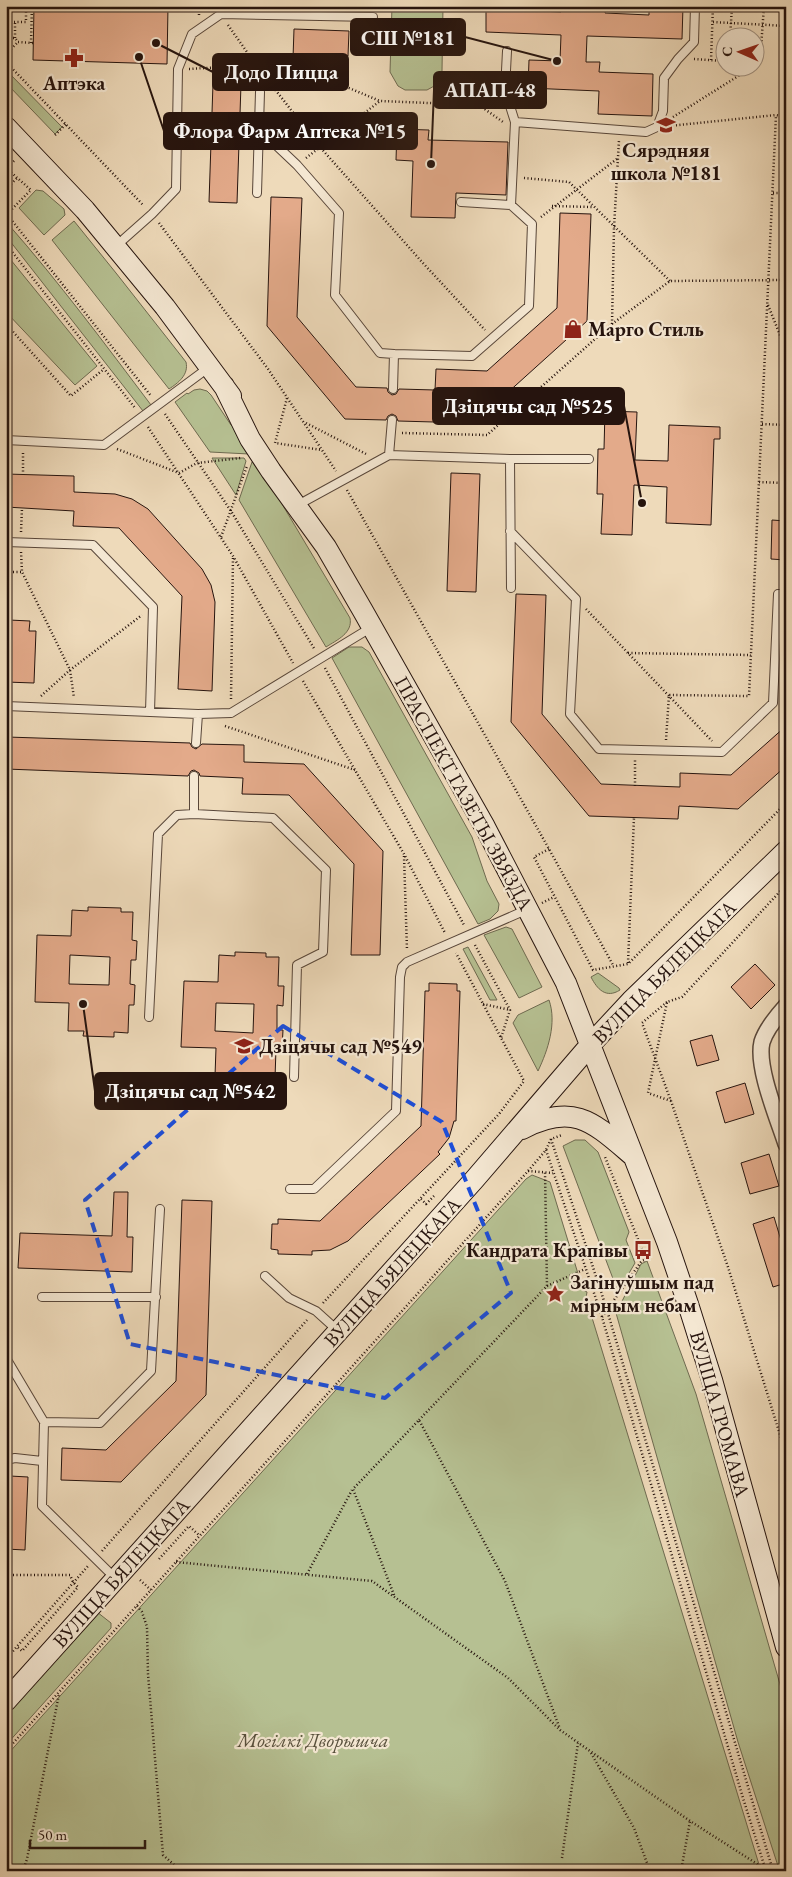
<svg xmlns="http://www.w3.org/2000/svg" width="792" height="1877" viewBox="0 0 792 1877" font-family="'EB Garamond',serif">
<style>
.green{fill:#b6c092;stroke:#6e6a50}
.building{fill:#e3aa8a;stroke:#26140e;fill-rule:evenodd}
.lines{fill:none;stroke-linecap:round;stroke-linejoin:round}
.lane-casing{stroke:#584639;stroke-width:10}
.street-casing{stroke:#584639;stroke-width:18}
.secondary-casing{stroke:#26140e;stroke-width:22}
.path{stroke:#26140e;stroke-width:2.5;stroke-dasharray:1 2.5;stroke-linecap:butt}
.lane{stroke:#f4e7d2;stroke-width:8}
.street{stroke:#f4e7d2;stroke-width:15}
.secondary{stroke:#f4e7d2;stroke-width:20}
.marked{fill:none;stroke:#1d4ed8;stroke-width:4;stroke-dasharray:10 6;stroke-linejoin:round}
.labels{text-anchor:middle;stroke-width:4.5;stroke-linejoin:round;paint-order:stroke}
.poi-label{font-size:20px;font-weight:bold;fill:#26140e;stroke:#f4e7d2;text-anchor:start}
.street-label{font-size:20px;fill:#26140e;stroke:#f4e7d2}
.park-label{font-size:20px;font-style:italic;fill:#58503c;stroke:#f4e7d2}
.leader{fill:none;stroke:#26140e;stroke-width:2}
.callout-dot{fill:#26140e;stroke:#f4e7d2;stroke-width:2}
.callout{fill:#26140e;stroke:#26140e;stroke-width:2}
.callout-label{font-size:21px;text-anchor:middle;font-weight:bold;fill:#fff}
</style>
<rect width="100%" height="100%" fill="#eedaba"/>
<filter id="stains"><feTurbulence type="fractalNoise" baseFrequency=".004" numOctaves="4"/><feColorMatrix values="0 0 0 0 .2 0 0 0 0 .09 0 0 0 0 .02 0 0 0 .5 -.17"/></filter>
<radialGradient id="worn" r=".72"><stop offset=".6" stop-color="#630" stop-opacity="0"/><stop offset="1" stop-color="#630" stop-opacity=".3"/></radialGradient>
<path class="green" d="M392 6H443L442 71 436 85 427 90H405L398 86 390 72Z
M6 70 62 127 55 134 8 85 6 93Z
M36 190 43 191 64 209 65 215 44 235 19 208Z
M74 221 116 273 186 362C189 375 178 383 169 389L52 240Z
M6 224H8C59 282 105 344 151 405L143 411 6 236Z
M6 254 97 366 75 385 6 312Z
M200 389 207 391 211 395 231 425H233L249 454 210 452 175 402 187 393 188 394 194 390Z
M212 458H244L246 461 236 495Z
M254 461 283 500 282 504 350 618C353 633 337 640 326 647L239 500 252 462Z
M349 647H362L369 652 472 837 487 881 499 904 498 911 490 919 478 924 332 658Z
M506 927 512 929 542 987 519 998 484 935Z
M468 947 497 1000H490L463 949Z
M598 973 619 988 620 990C606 999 597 989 591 977Z
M549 1000C557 1023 548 1050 538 1071L513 1023 518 1015Z
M575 1140H585L598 1152 629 1232 626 1240 635 1263 618 1292 563 1146Z
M532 1175 550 1182 583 1290 587 1292 586 1298 761 1871H6V1756L526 1179Z
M647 1261 696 1394 786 1705V1871H780L778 1866 738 1742 616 1313 641 1264Z
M97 1612 111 1623V1628L6 1745V1714Z"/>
<path class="building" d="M34 6H168L167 64 33 60Z
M486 6H518V10L561 12 562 6H606L605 13 649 15V6H683L682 39 587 36 586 62H600L599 72 653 74 652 116 598 114 599 91 528 88 529 60 560 61 561 35 486 32Z
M294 29 349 31 348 56 336 55V59L293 58Z
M213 83 241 84 237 203 209 202Z
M397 129 429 130 428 140 508 142 506 195 456 193 455 218 411 217 413 161 396 160Z
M271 197 302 198 297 317 356 387 387 388 388 392 392 395 396 394 399 389 435 390 436 369 487 371 557 308 560 213 591 214 587 321 495 404 435 402 434 422 398 421 396 416 392 414 388 416 386 420 345 419 267 326Z
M605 411 637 412 635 460 668 461 669 425 720 427V439H714L711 525 666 523 667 487 634 485 632 535 601 534 603 494H597L598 449H604Z
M451 473 480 474 476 592 447 591Z
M6 474 74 476V492L115 494 132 499 148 509 202 569 211 585 215 602 212 691 178 689 182 596 119 528 73 526 74 511 6 507Z
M772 520 786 521V560L771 559Z
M516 594 546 595 542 714 601 784 680 787V773L731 775 786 726V766L738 809 679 806 678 819 589 816 511 722Z
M9 620 30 621 29 631H36L34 683 6 682V630H9Z
M7 737 190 743 192 747 196 749 202 744 244 745V762L304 764 383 851 380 955H351L354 864 289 795 242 794 243 778 200 776 199 773 194 770 191 771 188 776 6 769Z
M88 907 121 908V912H133L132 940 137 941 136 960H131L130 984 135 985 134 1005H129L128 1033 114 1032V1037L83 1036 84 1031H68L69 1003 35 1002 37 935 71 936 72 910 88 911ZM70 955 110 957 109 985 69 984Z
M235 952 266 953V957H279L278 986H284L283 1006 277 1005V1030H283L282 1049H276L275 1078H260V1082L230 1081V1077L215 1076 216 1048 181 1047 184 981 218 982 219 955 235 956ZM216 1003 254 1004 253 1033 215 1031Z
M755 964 775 985 751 1009 731 987Z
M429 983 457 984V991H460L456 1121H454L449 1138 438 1152 440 1154 348 1241 330 1250 312 1251V1255L278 1254V1250L271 1249 272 1224H278V1219L320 1221 421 1126 425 991H429Z
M712 1035 719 1060 697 1066 690 1041Z
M745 1083 754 1114 725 1123 716 1092Z
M769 1154 779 1186 750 1194 741 1163Z
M114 1192H128L127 1237H133L132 1272 18 1268 20 1233 112 1236Z
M182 1200 212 1201 206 1395 121 1482 61 1480 62 1448 106 1450 176 1381Z
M774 1217 786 1257V1283L773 1287 753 1224Z
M10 1476 28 1477 25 1550 6 1549V1487H9Z"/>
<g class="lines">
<g class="lane-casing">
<path id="lane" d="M507 51 505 90 515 122 511 205
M515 122 646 132 657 127 663 111 664 78 678 59 694 42 695 6
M259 129 297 165 339 213 335 295 380 353 394 354 393 389
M257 193 260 92
M116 246 152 214 176 189 178 69 192 34 221 14 373 17
M394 354 472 356 529 306 532 224 511 205 461 202
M6 440 104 445 208 368
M389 455 392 420
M510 459 511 588
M296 506 389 455 510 459H589
M510 531 576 599 570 714 599 749 722 752 773 703 778 594H786
M6 542 93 545 153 607 150 712
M6 706 198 714 231 713 372 627
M196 743 198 714
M194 814 273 818 326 870 323 952 297 965 294 1077
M149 1017 158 834 177 815 194 814V776
M290 1189H314L396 1111 400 977 402 967 407 962 526 910
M265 1276 289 1298 316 1311 337 1330
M42 1297H156
M6 1358 44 1422
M6 1460 15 1458 42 1461
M115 1578 42 1506 44 1422 100 1423 151 1371 160 1209"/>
</g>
<g class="street-casing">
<path id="street" d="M786 1006C777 1016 766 1029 762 1042 756 1067 778 1119 786 1144"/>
</g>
<g class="secondary-casing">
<path id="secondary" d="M6 127 85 210 165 307 231 396
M224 386 250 439 271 471 326 547 363 611 485 827 566 983 667 1242 688 1304 712 1380 786 1647
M522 1129C574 1102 593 1122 633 1156
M6 1701 474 1180 591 1044 631 1001 786 851"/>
</g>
<path class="path" d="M199 15V6
M7 22H26V6
M713 22 786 26
M228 25 256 65 258 80
M6 38H15L18 42 33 43
M7 38 8 14
M15 38V22
M730 38 732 6
M31 43 32 6
M6 54 18 42
M694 59 724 61
M711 60 713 6
M6 62 144 206
M760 62 764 6
M256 65 320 147 422 262 485 330
M754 66 760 62
M189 69 256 65H294L380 101 479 105 503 122
M673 117 751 68
M669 126 776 115 786 118
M55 135 66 124
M306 158 380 101
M524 178 569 182 670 281
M6 189 17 178
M773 193H786
M552 206 592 207
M6 213 151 396
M7 214 31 190 6 168 15 160
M541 217 618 158
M159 223 268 369 336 471
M6 244 135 408
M768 305 786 350
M6 324 71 396 104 369
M612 324 614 228 619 140
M287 398 275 443 322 450
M165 414 231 511 315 650
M306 423 368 455
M762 424 786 425
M148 427 233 556 293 663
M402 433 487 435 612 324 670 281 786 280
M117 449 179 473 197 463 241 458
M23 453V475
M759 482 786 483
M347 490 549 849 613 965
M21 532 22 508
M221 537 247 466
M21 552 22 572 70 670 74 698
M6 572H22
M586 609 712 741
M628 653 751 655
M325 668 464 925
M303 681 404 854 445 933
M41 696 70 670 142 615
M231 699 233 557
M225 726 355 770
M666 740 669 695 749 696 776 115
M635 786V760
M549 849 534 857 593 970 628 964 786 803
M404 856 407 950
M542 903 554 897
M475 945 510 1010 501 1038
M628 963 634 817
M667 1002 642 1023 671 1101 728 1267 786 1454
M483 1004 510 1010
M671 1101 648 1093 667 1002 682 997 786 885
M551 1139 607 1310 773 1871
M546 1150 602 1317 743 1798 766 1871
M528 1171 553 1173
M421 1199 426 1204 434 1196
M547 1286 585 1269
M323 1303 499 1114 524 1081 456 953
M602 1317 641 1262 646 1259 605 1157
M419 1420 547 1286 545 1172
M102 1551 307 1320
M159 1559 189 1526 200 1536
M176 1562 372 1581 508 1678 560 1730 690 1821 765 1869
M307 1574 352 1490
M6 1575H70L73 1582 78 1587 22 1651 17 1647
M140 1580 151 1590
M394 1595 353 1489 419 1420 505 1581 560 1729
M137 1606 142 1612 147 1627 148 1674 163 1855 181 1871
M6 1659 88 1566
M6 1751 528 1171 546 1150 551 1139 562 1135
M591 1753 634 1828 650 1871
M562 1858 578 1743
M23 1871 27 1859 59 1694
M681 1871 690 1821"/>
<use href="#lane" class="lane"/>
<use href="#street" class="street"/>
<use href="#secondary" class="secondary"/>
</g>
<path class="marked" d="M283 1026 442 1122 511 1293 385 1398 130 1344 85 1200Z"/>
<defs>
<g id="pharmacy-bare" transform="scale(1.5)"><path d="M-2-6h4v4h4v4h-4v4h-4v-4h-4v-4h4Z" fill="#8f2418" stroke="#f4e7d2" stroke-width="2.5" paint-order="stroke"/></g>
<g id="school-bare" transform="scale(1.5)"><path d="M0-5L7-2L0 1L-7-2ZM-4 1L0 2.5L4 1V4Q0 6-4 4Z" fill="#8f2418" stroke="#f4e7d2" stroke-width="2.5" paint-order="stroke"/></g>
<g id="shop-bare" transform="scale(1.5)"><path d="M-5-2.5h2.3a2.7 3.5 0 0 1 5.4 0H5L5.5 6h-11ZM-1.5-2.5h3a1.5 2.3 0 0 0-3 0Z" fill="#8f2418" stroke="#f4e7d2" stroke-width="2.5" paint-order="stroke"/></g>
<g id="bus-bare" transform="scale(1.5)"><path d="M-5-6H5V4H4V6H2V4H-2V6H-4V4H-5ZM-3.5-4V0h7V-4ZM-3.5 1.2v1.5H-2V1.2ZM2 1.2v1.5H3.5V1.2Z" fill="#8f2418" stroke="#f4e7d2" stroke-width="2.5" paint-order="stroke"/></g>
<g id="sight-bare" transform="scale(1.5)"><path d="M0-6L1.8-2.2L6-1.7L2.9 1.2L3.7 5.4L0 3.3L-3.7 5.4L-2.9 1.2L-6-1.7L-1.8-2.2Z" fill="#8f2418" stroke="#f4e7d2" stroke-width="2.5" paint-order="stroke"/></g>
</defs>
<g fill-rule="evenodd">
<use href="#pharmacy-bare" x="74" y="58"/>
<use href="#school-bare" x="666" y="125"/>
<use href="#shop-bare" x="573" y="329"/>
<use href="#school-bare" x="244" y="1046"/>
<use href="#bus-bare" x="643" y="1250"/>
<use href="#sight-bare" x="555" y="1294"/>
</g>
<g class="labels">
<g class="poi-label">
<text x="74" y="90" text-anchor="middle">Аптэка</text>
<text x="666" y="157" text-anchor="middle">Сярэдняя<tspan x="666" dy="23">школа №181</tspan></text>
<text x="588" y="336">Марго Стиль</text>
<text x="259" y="1053">Дзіцячы сад №549</text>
<text x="628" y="1257" text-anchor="end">Кандрата Крапівы</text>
<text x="570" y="1289">Загінуўшым пад<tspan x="570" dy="23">мірным небам</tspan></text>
</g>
<g class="street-label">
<text transform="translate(464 793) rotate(61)" y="7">ПРАСПЕКТ ГАЗЕТЫ ЗВЯЗДА</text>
<text transform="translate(664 972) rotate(-45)" y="7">ВУЛІЦА БЯЛЕЦКАГА</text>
<text transform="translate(392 1272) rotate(-48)" y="7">ВУЛІЦА БЯЛЕЦКАГА</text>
<text transform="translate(720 1414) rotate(74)" y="7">ВУЛІЦА ГРОМАВА</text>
<text transform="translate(121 1573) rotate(-48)" y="7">ВУЛІЦА БЯЛЕЦКАГА</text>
</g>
<g class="park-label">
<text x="313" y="1747">Могілкі Дворышча</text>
</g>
</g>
<path class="leader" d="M557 61L465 37M156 43L213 72M431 164L434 90M139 57L164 131M642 503L624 406M83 1004L95 1091"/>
<g class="callout-dot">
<circle cx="557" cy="61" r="5"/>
<circle cx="156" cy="43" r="5"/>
<circle cx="431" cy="164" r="5"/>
<circle cx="139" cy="57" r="5"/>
<circle cx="642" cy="503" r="5"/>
<circle cx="83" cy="1004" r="5"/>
</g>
<g class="callout">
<rect x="351" y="19" width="114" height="36" rx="5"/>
<rect x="213" y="54" width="135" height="36" rx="5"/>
<rect x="434" y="72" width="112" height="36" rx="5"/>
<rect x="164" y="113" width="253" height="36" rx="5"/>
<rect x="433" y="388" width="191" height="36" rx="5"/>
<rect x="95" y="1073" width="191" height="36" rx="5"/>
</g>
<g class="callout-label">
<text x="408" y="45">СШ №181</text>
<text x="281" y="79">Додо Пицца</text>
<text x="490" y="97">АПАП-48</text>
<text x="290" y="138">Флора Фарм Аптека №15</text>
<text x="528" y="413">Дзіцячы сад №525</text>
<text x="190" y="1098">Дзіцячы сад №542</text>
</g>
<rect width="792" height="1877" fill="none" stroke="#eedaba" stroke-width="25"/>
<rect x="8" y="8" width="777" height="1862" fill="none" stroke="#26140e" stroke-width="2.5"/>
<rect x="12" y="12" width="767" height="1852" fill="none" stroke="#26140e"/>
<g transform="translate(740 52) rotate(272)"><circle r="24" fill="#f4e7d2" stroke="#a29384"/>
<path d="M0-4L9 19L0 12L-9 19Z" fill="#8f2418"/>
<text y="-8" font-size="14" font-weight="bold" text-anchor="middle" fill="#26140e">С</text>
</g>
<path d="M30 1840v8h115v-8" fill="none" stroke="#26140e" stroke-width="2.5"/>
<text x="38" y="1840" font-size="15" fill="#26140e" stroke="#f4e7d2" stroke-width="4" paint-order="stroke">50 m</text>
<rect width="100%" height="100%" filter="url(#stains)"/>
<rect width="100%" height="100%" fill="url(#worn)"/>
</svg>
